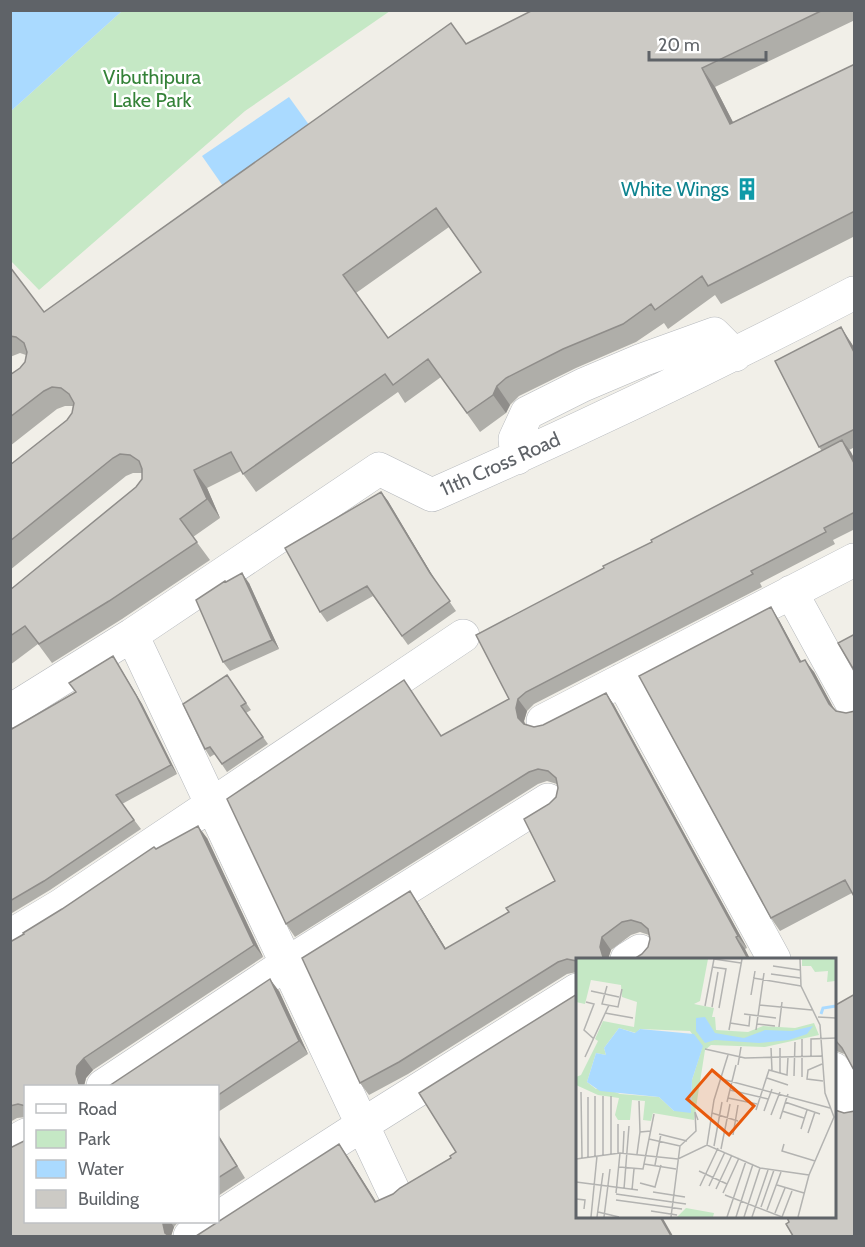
<svg xmlns="http://www.w3.org/2000/svg" width="865" height="1247" viewBox="0 0 865 1247" font-family="Cabin,sans-serif">
<style>
.green{fill:#c5e8c5}
.water{fill:#aadaff}
.lines{fill:none;stroke-linecap:round;stroke-linejoin:round}
.minor-casing{stroke:#b5b8bc;stroke-width:34}
.minor{stroke:#fff;stroke-width:33}
.wall{fill:#afaea9;fill-rule:evenodd}
.shaded-wall{fill:#8f8d8a}
.building{fill:#cccac5;stroke:#8f8d8a;stroke-width:1.5;fill-rule:evenodd}
.labels{text-anchor:middle;stroke-width:5;stroke-linejoin:round;paint-order:stroke}
.park-label{font-size:20px;fill:#348238;stroke:#fff}
.culture-label{font-size:20px;fill:#0d838f;stroke:#fff;text-anchor:end}
.street-label{font-size:20px;fill:#5f6368;stroke:#fff}
.inset-river{fill:none;stroke:#aadaff;stroke-width:3}
.inset-road{fill:none;stroke:#b3b3b1;stroke-width:1.5}
.view{fill:#e8590c;fill-opacity:0.15;stroke:#e8590c;stroke-width:3}
.inset-edge{fill:none;stroke:#5f6368;stroke-width:3}
</style>
<rect width="100%" height="100%" fill="#f1efe8"/>
<path class="green" d="M122 11H390L245 111 39 290 11 261V111Z"/>
<path class="water" d="M11 10H122V11L11 111Z
M289 97 312 129 225 189 202 156Z"/>
<g class="lines">
<g class="minor-casing">
<path id="minor" d="M517 458 515 439 527 413 583 385 642 360 714 334 735 355
M791 592 854 707
M132 635 393 1190
M622 680 774 959
M10 711 132 635 379 469 432 495C575 432 716 365 854 293
M543 721 854 560
M10 936 60 906 463 636
M627 959 640 951
M834 1069 854 1107
M103 1086 286 964 548 800
M10 1144 26 1135
M218 1218 362 1125 577 990
M190 1236 213 1222"/>
</g>
<use href="#minor" class="minor"/>
</g>
<path class="wall" d="M533 10H855V20L715 87 733 122 855 64V236L721 304 715 295 668 329 664 323 636 342 576 368 519 396 510 405 506 413 480 432 441 377 405 403 398 392 256 492 241 471 207 488 220 518 193 537 210 560 122 619 52 663 38 644 10 665V590L136 487 142 479V473H133L126 476 10 570V465L67 420 72 413 73 406H65L57 409 10 446V375L20 368 25 362 26 355 20 353 10 357V267L44 312 466 44ZM449 227 481 272 388 338 356 293Z
M850 341 855 349V447L849 450 855 460V529L833 540 835 544 760 583 762 587 534 704 527 711 524 721 525 725 534 727 543 725 606 693 614 705 747 948 745 949 750 959H634L642 954 648 947 650 939 649 935 640 932 631 935 611 950 608 959H577V972L567 974 408 1074 369 1095 360 1083 418 903 446 949 509 912 555 881 549 804 556 797 558 788 557 784 547 781 538 784 295 937 286 924 441 736 509 699 604 568 822 451 819 447Z
M381 492 388 501 436 582 456 611 408 645 373 596 327 622 320 612Z
M226 582 249 583 279 649 230 671 223 662Z
M779 620 801 661 814 672 833 708 836 711 846 713 852 893 780 931 771 918Z
M113 656 142 704 177 774 122 804 141 829 50 890 12 913 10 911V730L76 692 69 683Z
M227 675 251 710 246 713 268 744 227 772 215 754 210 757 205 749Z
M207 838 263 957 93 1070 86 1078 84 1086H26V1117L17 1118 10 1122V942L24 934 156 849Z
M279 991 308 1054 218 1112V1086Z
M834 1006 844 1054 834 1050Z
M218 1134 245 1178 218 1196Z
M26 1221H179L174 1227 171 1236Z"/>
<path class="shaded-wall" d="M702 68 715 87 743 142 730 124Z
M841 327 850 341 855 349V354Z
M497 386 510 405 506 413 493 395Z
M842 440 851 452 855 460V465Z
M194 470 207 488 220 518 207 499Z
M381 492 388 501 437 583 430 573Z
M242 573 249 583 279 649 272 640Z
M771 607 779 620 808 674 800 662Z
M113 656 142 704 177 774 171 765Z
M805 660 814 672 838 716 829 704Z
M606 693 614 705 747 948 738 936Z
M518 699 527 711 524 721 527 730 518 718 516 708Z
M198 826 207 838 263 957 254 945Z
M410 891 418 903 454 962 445 949Z
M602 937 611 950 608 959H604L603 957 600 947Z
M736 937 745 949 750 959H748Z
M270 979 279 991 308 1054 299 1041Z
M84 1058 93 1070 86 1078 84 1086H81L79 1084 76 1074 77 1066Z
M339 1144 348 1157 384 1214 375 1202Z
M659 1215H661L673 1236H671Z
M163 1221H170L174 1227 171 1236H168L165 1233 163 1224Z"/>
<path class="building" d="M533 10H823L702 68 730 124 855 64V211L708 286 702 276 655 310 651 304 623 324 563 349 506 378 497 386 493 395 467 413 428 359 393 385 385 374 243 474 231 452 194 470 207 499 180 519 197 542 109 601 39 644 25 626 10 636V590L136 487 142 479V469L139 461 130 455 120 454 113 458 10 541V465L67 420 72 413 74 403 69 394 61 388 52 387 44 391 10 417V375L20 368 25 362 27 352 24 343 16 337 10 336V267L44 312 451 23 466 44ZM436 208 481 272 388 338 343 275Z
M841 327 855 354V429L819 447 775 361Z
M842 440 855 465V512L824 528 826 532 751 571 753 574 526 692 518 699 516 708 518 718 524 724 534 727 543 725 606 693 738 936 736 937 748 959H634L642 954 648 947 650 939 648 929 641 923 631 920 622 922 602 937 600 947 603 957 605 959H577V961L567 959 558 962 399 1062 360 1083 302 958 410 891 445 949 509 912 506 908 555 881 524 819 549 804 556 797 558 788 556 778 548 771 538 769 529 772 286 924 227 799 404 680 441 736 509 699 476 635 604 568 603 566 652 542 651 540Z
M381 492 430 573 450 601 402 636 367 586 320 612 285 548Z
M242 573 272 640 223 662 196 600 225 581 226 582Z
M771 607 800 662 805 660 829 704 836 711 846 713 855 711V898L845 880 771 918 639 676Z
M855 634V672L838 643Z
M113 656 136 695 171 765 116 795 134 820 44 881 10 901V730L76 692 69 683Z
M227 675 246 703 241 706 263 737 222 764 210 747 205 749 183 704Z
M198 826 254 945 84 1058 77 1066 76 1074 79 1084 82 1086H26V1106L18 1104 10 1106V942L24 934 23 933 62 909 154 847 156 849Z
M270 979 299 1041 218 1095V1086H109Z
M577 994V1215H659L671 1236H196L339 1144 375 1202 393 1194 400 1188 451 1158 450 1156 456 1152 419 1093Z
M855 994V1072L842 1048 836 1041 834 1040V1006Z
M834 1109 835 1110 844 1113 855 1111V1236H793L786 1224 789 1222 786 1215H834Z
M218 1136 237 1166 218 1178Z
M26 1140V1221H163V1224L165 1233 169 1236H10V1148Z"/>
<defs>
<g id="building-bare" transform="scale(1.8)"><path d="M-4-6H4V6H1V3H-1V6H-4ZM-2.5-4.3h1.7v1.8h-1.7ZM.8-4.3h1.7v1.8H.8ZM-2.5-1h1.7V.8h-1.7ZM.8-1h1.7V.8H.8Z" fill="#0f9aa8" stroke="#fff" stroke-width="2.5" paint-order="stroke"/></g>
</defs>
<g fill-rule="evenodd">
<use href="#building-bare" x="747" y="189"/>
</g>
<g class="labels">
<g class="park-label">
<text x="152" y="84">Vibuthipura<tspan x="152" dy="23">Lake Park</tspan></text>
</g>
<g class="culture-label">
<text x="729" y="196">White Wings</text>
</g>
<g class="street-label">
<text transform="translate(500 464) rotate(-24)" y="7">11th Cross Road</text>
</g>
</g>
<g transform="translate(576 958)">
<rect width="260" height="260" fill="#f1efe8"/>
<path d="M0 1H132L124 43 118 46 138 50 136 59H139L140 72 172 74 187 68 219 70 238 65 243 77 189 89 135 87 129 92 118 162 77 155 75 163 67 162 69 143 56 142 54 162H42L39 157 43 140 22 137 0 127V119L5 117 22 83 19 81 27 63 58 69 61 44 46 39 45 27 15 22 9 46 0 44ZM43 70 60 75 64 71 114 73 126 90 116 122 115 152 98 153 83 139 44 136 30 130 27 117 23 119 27 129 20 131 11 124 20 95 30 97 28 90ZM226 1H259V23L251 24 252 13 239 14 235 8H226ZM110 250 138 255 137 259H101Z" fill="#c5e8c5" fill-rule="evenodd"/>
<path d="M129 59 139 75 168 80 189 72 216 73 237 68 231 76 213 82 183 85 139 82 129 85 120 73V60ZM43 70 59 75 64 71 118 76 127 88 116 122 115 155 98 153 83 139 24 133 11 124 20 95 30 97 28 90Z" fill="#aadaff"/>
<path class="inset-river" d="M245 56 247 50 260 48"/>
<path class="inset-road" d="M138 1 165 5M197 8 224 12M136 9 150 11 143 50M195 16 224 20M177 20 225 28M31 28 26 46 42 49 46 31M15 33 43 39M175 37 179 13M10 44 18 46 8 72 18 81M184 47 236 52M129 48 138 1M136 49 142 14M29 55 57 60M168 56 200 60M242 59 260 60M154 65 173 68 174 57M181 66 199 68M203 69 206 44M153 72 166 1M180 72 188 15M195 90 196 112M204 90V115M129 91 169 100 247 98M9 99 33 47M235 99V81L260 80M246 106 232 112 231 121 247 123M162 107 165 89M218 118 219 84M226 119V81M191 120 212 127M146 121 254 150M154 132 192 141M5 134 6 200M19 138V198M27 138V197M35 138V196M152 140 181 146M63 143 64 174M151 144 160 107M209 144 244 156M180 152 193 112 211 117 212 99M188 153 196 131M206 153 228 160M136 155 162 163M195 157 204 134M204 161 212 136M225 171 231 152M232 175 239 154M83 176 111 183M157 177 162 147M73 181 104 188M208 186 206 193 239 203M131 187 138 142 152 97M138 188 146 144M145 191 154 146M42 195V166M47 195 48 173M61 196 64 174 75 173M12 199V139M0 201 44 195 102 201 131 187 184 210 233 217M68 206 100 211M79 207 85 176M43 209 67 211 78 156M123 213 151 226M0 224 62 232M64 225 79 229 85 207M201 227 228 235M124 228 142 190M133 228 149 194M48 231 53 168M140 231 156 197M56 232 58 211M77 234 109 239M40 235 44 195M147 235 163 200M40 236 110 246M149 237 206 259M0 241 9 242 8 251M40 242 106 251M185 249 198 212M191 252 205 214M75 253 101 257M22 254 43 259M199 255 209 230M15 259 21 198M21 259 27 215M28 259 34 211M95 259 104 188 120 173 119 154 122 162M151 259 170 203M160 259 177 206M168 259 184 210M176 259 192 212M206 259 216 233M222 259 233 217 258 159 249 135 244 67 225 28 224 1"/>
<path class="view" d="M136 112 178 148 153 177 111 141Z"/>
<rect width="260" height="260" class="inset-edge"/>
</g>
<rect width="865" height="1247" fill="none" stroke="#5f6368" stroke-width="24"/>
<rect x="24" y="1085" width="195" height="138" fill="#ffffff" stroke="#bfc1c3" stroke-width="1.5"/>
<rect x="36" y="1104" width="30" height="9" fill="#ffffff" stroke="#bfc1c3" stroke-width="1.5"/>
<text x="78" y="1115" font-size="18" fill="#5f6368">Road</text>
<rect x="36" y="1130" width="30" height="18" fill="#c5e8c5" stroke="#bfc1c3" stroke-width="1.5"/>
<text x="78" y="1145" font-size="18" fill="#5f6368">Park</text>
<rect x="36" y="1160" width="30" height="18" fill="#aadaff" stroke="#bfc1c3" stroke-width="1.5"/>
<text x="78" y="1175" font-size="18" fill="#5f6368">Water</text>
<rect x="36" y="1190" width="30" height="18" fill="#cccac5" stroke="#bfc1c3" stroke-width="1.5"/>
<text x="78" y="1205" font-size="18" fill="#5f6368">Building</text>
<path d="M649 51v9h117v-9" fill="none" stroke="#5f6368" stroke-width="3"/>
<text x="658" y="51" font-size="18" fill="#5f6368" stroke="#ffffff" stroke-width="4.5" paint-order="stroke">20 m</text>
</svg>
